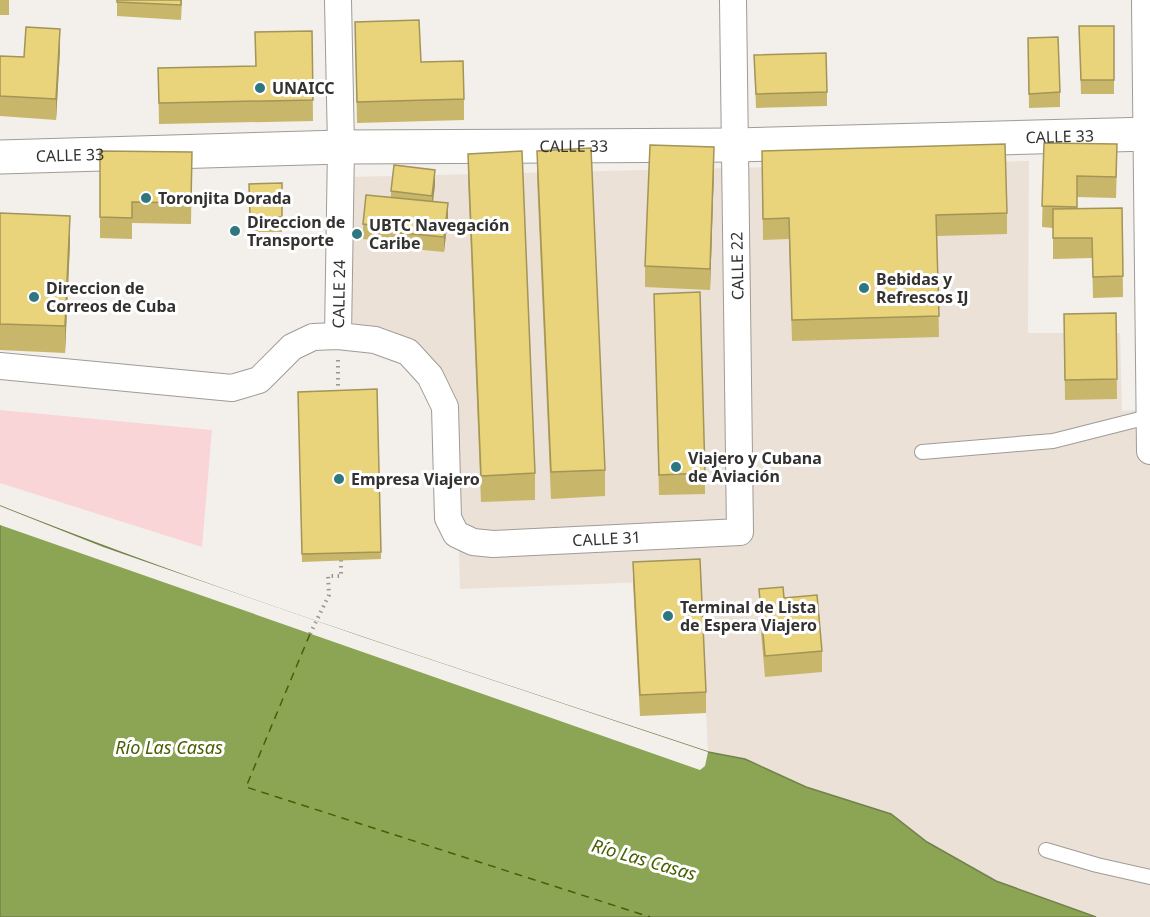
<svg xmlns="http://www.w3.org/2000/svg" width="1150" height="917" viewBox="0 0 1150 917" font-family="'Noto Sans',sans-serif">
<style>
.built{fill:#ebe1d7}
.green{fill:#fad5d8}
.water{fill:#8ba555;stroke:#71824a;stroke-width:1.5}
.pier{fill:#f3efea}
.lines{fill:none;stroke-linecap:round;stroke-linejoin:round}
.ferry{stroke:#485f00;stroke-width:1.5;stroke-dasharray:8 6;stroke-linecap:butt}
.lane-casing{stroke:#9f9b97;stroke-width:16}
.street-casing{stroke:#9f9b97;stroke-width:28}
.secondary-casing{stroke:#9f9b97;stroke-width:35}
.path{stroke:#999793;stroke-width:4;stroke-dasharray:1.5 4.5;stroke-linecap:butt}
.lane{stroke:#fff;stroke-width:14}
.street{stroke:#fff;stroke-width:26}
.secondary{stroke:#fff;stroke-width:33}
.wall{fill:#c8b66b}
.shaded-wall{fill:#a39457}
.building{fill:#e9d47c;stroke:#a39457;stroke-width:1.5}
.poi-dot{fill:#2f7780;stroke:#fff;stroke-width:2}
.labels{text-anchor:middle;stroke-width:6;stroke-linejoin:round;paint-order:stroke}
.poi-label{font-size:16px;font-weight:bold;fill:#333230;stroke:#fff;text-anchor:start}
.street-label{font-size:16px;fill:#333230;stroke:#fff}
.water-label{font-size:18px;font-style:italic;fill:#485f00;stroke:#fff}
</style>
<rect width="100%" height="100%" fill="#f3efea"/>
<path class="built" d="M1029 161 1028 333H1120L1122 411 1150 409V917H1096L996 881 927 842 891 814 806 787 745 759 708 752 699 580 460 589 455 410 442 377 411 339 385 328 352 323 350 177Z"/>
<path class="green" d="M0 410 212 430 202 547 0 483Z"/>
<path class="water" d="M0 506C232 598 471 673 708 752L745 759 806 787 891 814 927 842 996 881 1096 917H0Z"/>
<path class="pier" d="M0 506 103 547 363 637 708 752 705 766 700 770 0 525Z"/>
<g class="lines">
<path class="ferry" d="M310 634 246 787 650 917"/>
<g class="lane-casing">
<path id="lane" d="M922 452 1053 441 1148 417
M1046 850 1097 865 1150 877"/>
</g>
<g class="street-casing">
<g id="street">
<path d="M1145 0 1150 451"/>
<path id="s1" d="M338 336 341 147 338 0"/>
<path id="s2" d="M0 366 232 388 259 380 292 347 313 337 338 336 375 340 408 352 430 376 445 407 448 518 456 534 473 542 493 544 740 532 733 0"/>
</g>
</g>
<g class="secondary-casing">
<g id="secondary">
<path id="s3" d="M0 157 341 147 736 145 1150 134"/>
</g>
</g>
<path class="path" d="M338 360V394
M310 634 329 595 328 576H341V560"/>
<use href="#lane" class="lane"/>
<use href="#street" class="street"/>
<use href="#secondary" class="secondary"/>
</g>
<path class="wall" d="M0 0H9V15H0Z
M117 0H182L181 20 117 16Z
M355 22 421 62 464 99V120L357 123Z
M1079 26H1114V94H1081Z
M312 31 313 121 159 124 158 68 255 66Z
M1028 38 1060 92V107L1029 108Z
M60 50 56 120 0 116V56L24 57Z
M754 55 827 92V106L756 108Z
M1044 143 1117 165 1116 198 1077 197V208H1122L1123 297 1093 298 1092 258 1053 259V228L1042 227Z
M100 151 192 152 191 224 132 223V239L100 238Z
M537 151 605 470V496L551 499 537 178Z
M762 151 1007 213V234L937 236 939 337 792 341 789 239 763 240Z
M468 154 535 473V500L481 502 468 180Z
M714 168 710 290 645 287V266Z
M282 183V232H250L249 184Z
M435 185 433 201 448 217 444 252 393 247V242L363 239V224L391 197V191Z
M0 213 70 243 65 353 0 350Z
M654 294 705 473V494L659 495Z
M1116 313 1117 399 1065 400 1064 314Z
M377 389 381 559 302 562 298 392Z
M633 562 706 692V713L640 716 633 583Z
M759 589 784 598 822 651V672L765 677 759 610Z"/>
<path class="shaded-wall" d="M60 29V50L56 120V99Z
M714 147V168L710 290V269Z
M435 170V185L432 210V196Z
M448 203V217L444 252V237Z
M70 216V243L65 353V326Z"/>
<path class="building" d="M117 0H181V5L117 2Z
M419 20 421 62 463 61 464 99 357 102 355 22Z
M1079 26H1114V80H1081Z
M26 27 60 29 56 99 0 96V56L24 57Z
M312 31 313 100 159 103 158 68 256 66 255 32Z
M1058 37 1060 92 1029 94 1028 38Z
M826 53 827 92 756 94 754 55Z
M1044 143 1117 144 1116 177 1077 176V207L1042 206Z
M1005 144 1007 213 936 215 939 316 792 320 789 218 763 219 762 151Z
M650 145 714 147 710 269 645 266Z
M591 148 605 470 551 472 537 151Z
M100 151 192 152 191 203 132 202V218L100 217Z
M522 151 535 473 481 476 468 154Z
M394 165 435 170 432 196 391 191Z
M282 183V217H250L249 184Z
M366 195 448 203 444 237 393 232 394 228 363 224Z
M1122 208 1123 276 1093 277 1092 238H1053V209Z
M0 213 70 216 65 326 0 324Z
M700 292 705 473 659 475 654 294Z
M1116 313 1117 379 1065 380 1064 314Z
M377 389 381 552 302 554 298 392Z
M700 559 706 692 640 695 633 562Z
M783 587 784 598 817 595 822 651 765 656 759 589Z"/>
<g class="poi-dot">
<circle cx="260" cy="88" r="6"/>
<circle cx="146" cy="198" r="6"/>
<circle cx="235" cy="231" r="6"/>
<circle cx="357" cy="234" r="6"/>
<circle cx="864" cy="288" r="6"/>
<circle cx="34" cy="297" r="6"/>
<circle cx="676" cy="467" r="6"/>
<circle cx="339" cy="479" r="6"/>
<circle cx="668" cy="616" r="6"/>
</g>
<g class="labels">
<g class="poi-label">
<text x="272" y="94">UNAICC</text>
<text x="158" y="204">Toronjita Dorada</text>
<text x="247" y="228">Direccion de<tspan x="247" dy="18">Transporte</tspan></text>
<text x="369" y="231">UBTC Navegación<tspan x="369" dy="18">Caribe</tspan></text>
<text x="876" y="285">Bebidas y<tspan x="876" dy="18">Refrescos IJ</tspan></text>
<text x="46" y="294">Direccion de<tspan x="46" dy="18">Correos de Cuba</tspan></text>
<text x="688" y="464">Viajero y Cubana<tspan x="688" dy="18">de Aviación</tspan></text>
<text x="351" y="485">Empresa Viajero</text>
<text x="680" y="613">Terminal de Lista<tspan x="680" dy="18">de Espera Viajero</tspan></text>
</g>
<g class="street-label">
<text dy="6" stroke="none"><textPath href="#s3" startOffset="1060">CALLE 33</textPath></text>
<text dy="6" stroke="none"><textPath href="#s3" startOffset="574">CALLE 33</textPath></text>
<text dy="6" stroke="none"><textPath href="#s3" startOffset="70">CALLE 33</textPath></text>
<text transform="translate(737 266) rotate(-91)" y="6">CALLE 22</text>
<text dy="6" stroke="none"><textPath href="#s1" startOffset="42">CALLE 24</textPath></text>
<text dy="6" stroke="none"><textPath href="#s2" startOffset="777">CALLE 31</textPath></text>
</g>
<g class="water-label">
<text x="169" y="754">Río Las Casas</text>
<text transform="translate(644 860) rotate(16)" y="6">Río Las Casas</text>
</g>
</g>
</svg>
